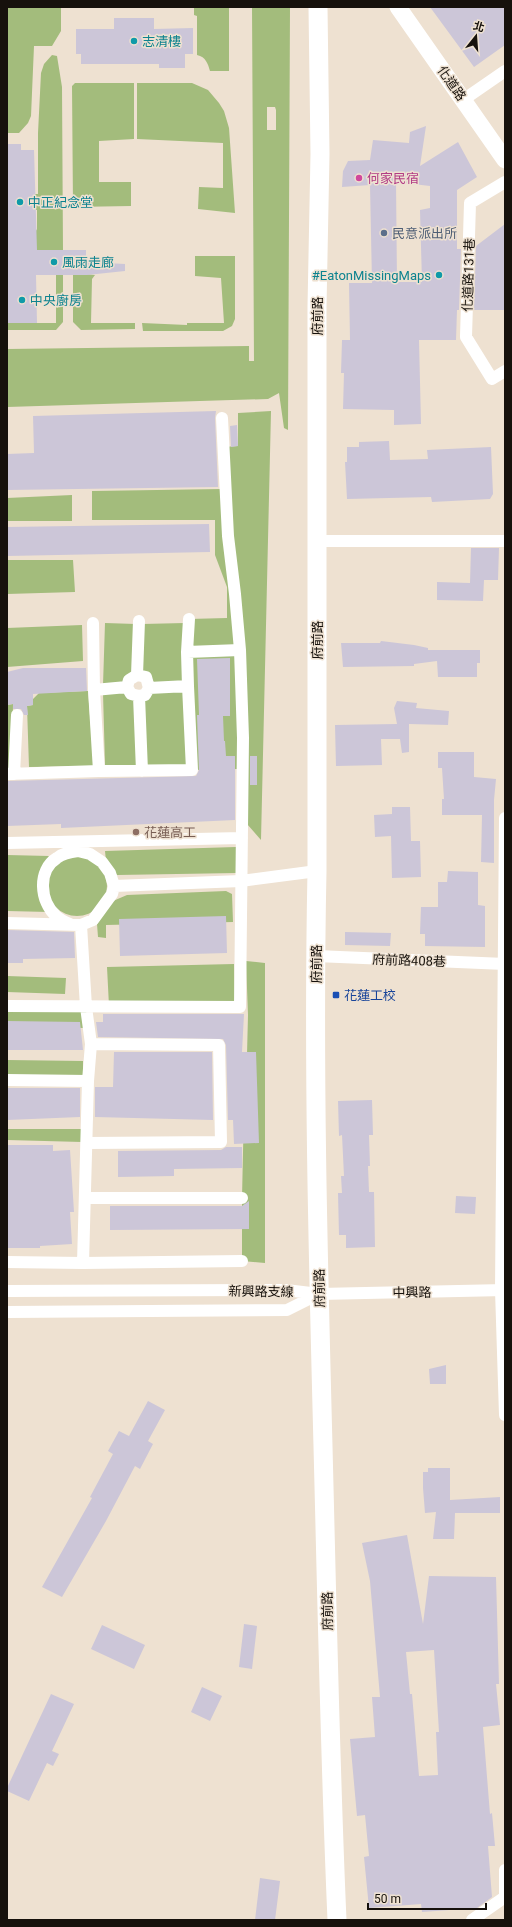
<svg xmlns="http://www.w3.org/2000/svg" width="512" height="1927" viewBox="0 0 512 1927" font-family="Roboto,'Noto Sans TC',sans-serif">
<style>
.green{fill:#a3bc7c;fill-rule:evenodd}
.building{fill:#ccc6d8;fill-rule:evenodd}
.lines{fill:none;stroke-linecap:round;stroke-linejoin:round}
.street{stroke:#fff;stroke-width:12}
.secondary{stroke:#fff;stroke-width:17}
.primary{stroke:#fff;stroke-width:19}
.culture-dot{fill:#0f9aa8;stroke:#eee1d1;stroke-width:1.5}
.hotel-dot{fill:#d1479c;stroke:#eee1d1;stroke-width:1.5}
.service-dot{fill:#5c6f8a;stroke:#eee1d1;stroke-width:1.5}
.education-dot{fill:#8d6e63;stroke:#eee1d1;stroke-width:1.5}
.transit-dot{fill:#1a4fb4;stroke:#eee1d1;stroke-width:1.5}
.labels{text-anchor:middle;stroke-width:3;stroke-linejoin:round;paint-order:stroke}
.culture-label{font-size:13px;fill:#0d838f;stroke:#eee1d1;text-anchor:start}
.street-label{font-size:13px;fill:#16110c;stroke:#eee1d1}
.hotel-label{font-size:13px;fill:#b23c85;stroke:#eee1d1;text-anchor:start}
.service-label{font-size:13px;fill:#4e5e75;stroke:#eee1d1;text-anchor:start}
.education-label{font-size:13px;fill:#785e54;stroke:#eee1d1;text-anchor:start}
.transit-label{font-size:13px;fill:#164399;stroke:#eee1d1;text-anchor:start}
</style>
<rect width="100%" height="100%" fill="#eee1d1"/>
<path class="green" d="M7 7H61V31L52 46H34L31 116 28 123 19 133H7Z
M194 7H229V71H210C208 64 206 57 197 55V16L194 15Z
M252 7H290L288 430 284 428 279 393 268 399 7 407V349L249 346V361H254ZM267 107H275L276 110V130H267Z
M52 55 57 56 62 87 63 252 60 250H25L37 229V210L33 209V194H38V133L41 73 44 64Z
M75 83H134V139L99 141V182H131V206L73 207 72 86Z
M137 83H192L208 90 219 103 224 111 229 128 235 213 198 209 199 187 223 188V143L137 139Z
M195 256H235V319L232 326 223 331H143L142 323 187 325V323H224L221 278 195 276Z
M60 273H63V322L56 330H7V323H56V275H60Z
M73 273 95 275 92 279 91 323H135V329L81 330 73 322Z
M271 411 261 840 247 824 240 772 237 769 192 770 189 619 227 618V587L215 555V520H92V491L222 489 223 447 238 446V413Z
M72 495V521H7V498Z
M7 560H73L75 592 7 594Z
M105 623 136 624 135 672 124 684 103 685Z
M185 623V683L152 684 141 673 142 624Z
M82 625 83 661 7 667V628Z
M185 688 189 765 145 766 141 700 153 690Z
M125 690 136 698 139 766 105 765 103 693Z
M88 691 94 766 29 767 27 706 33 705V699L39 693Z
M13 704 12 769H7V705Z
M236 847 237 873 117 875 106 861 105 851Z
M7 855 49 856 44 866 49 912 7 911Z
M47 886a30 30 0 1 1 60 0a30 30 0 1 1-60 0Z
M226 891 232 894 233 922 106 925V938L98 937 97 924 113 901 127 895Z
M246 961 265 963V1263L242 1261V1198L245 1061 247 1055 248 1015Z
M234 964 235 1007 109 1006 107 967Z
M7 976 66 978 65 994 7 992Z
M7 1006 86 1007 87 1028 7 1027Z
M7 1060 83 1061V1076L7 1075Z
M7 1129H83L82 1142 7 1140Z"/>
<path class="building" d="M430 7H505V45L474 67Z
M114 18H154V29L193 28V54H185V68H159V64H81V54H76V29H114Z
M426 126 420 166 458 142 477 177 457 190V249H461L459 310H457L456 340H419L421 424 394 425V410L343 409 344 373H341L342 340H350L349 283H372L370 185 342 187 343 171 348 161 370 160 373 140 409 143 410 132ZM396 182 430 186V208L420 210 422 282H397Z
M7 144H21V150H34L37 250H86V262L125 264V271L87 275H36L37 323H7Z
M505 224V310H474L476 246Z
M216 411 215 418 218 487 7 490V454L34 453 33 416Z
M237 425 238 446 231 447 230 426Z
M389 441 390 460 428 459 427 450 491 447 493 494 490 499 432 502 431 497 347 499 345 462H347V447H359V442Z
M209 524 210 552 7 556V527Z
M471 548H499L498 580H484L483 601 437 600V582L470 583Z
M381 641 414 645 428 648V650H480V663H477V677H438L437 661 414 664V666L343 667 341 643H380Z
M230 658V716H223L224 741H225L226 756H235V820L61 828V824L7 826V781L196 776 199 770 197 715H199L197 659Z
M23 668H86L87 691 33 694V705L27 706 28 715H24L21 709H13V704L7 705V672Z
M397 701 417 703 416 708 449 711 448 725 409 724V752L402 753 400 739H381L382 765 336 766 335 725 397 724 394 708Z
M438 752H474V777L496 779 494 800V863L481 862 482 815H442V799H444L442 768H438Z
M250 756H257V785H250Z
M392 807H410L411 841H420L421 877 392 878 391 836 375 837 374 815 392 814Z
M448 871 478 872V905L485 906V947L425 946V934H420L421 907H438V882H447Z
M226 916 227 953 120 956 119 919Z
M7 930 74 932 75 958 23 959V963H7Z
M345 932 391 933 390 946 345 945Z
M103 1014H244L242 1052H256L259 1143 234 1144 233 1120H228L226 1045 223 1039 98 1037 96 1022H103Z
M7 1021 80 1022 83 1050H7Z
M114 1052H212L213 1120 95 1117V1087H113Z
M7 1088H80V1117L7 1120Z
M372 1100 373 1135H369L370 1166H368L369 1192H374L375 1247 346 1248V1235H339L338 1193H342L341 1176H344L342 1135 339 1136 338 1101Z
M7 1145H53V1151L70 1150 74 1212H70L72 1244 40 1246V1248H7Z
M226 1147H242V1168L174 1169V1176L118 1177V1151L221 1150Z
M456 1196 476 1197 475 1214 455 1213Z
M249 1201V1229L110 1230V1206H242Z
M446 1365V1384H430L429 1369Z
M148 1401 165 1410 148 1441 153 1444 140 1469 135 1466 106 1521 62 1597 42 1587 92 1498 90 1497 113 1454 108 1451 119 1431 129 1436Z
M428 1468H450V1500L500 1497V1513H455L454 1539H433L436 1512 425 1513 423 1488V1472H428Z
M407 1535 423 1624 429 1576 496 1577 499 1684H496L500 1725 483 1727 490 1814 492 1813 495 1846H488L492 1897 477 1908 422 1912 421 1904 369 1908 364 1857 369 1856 365 1815 357 1816 350 1739 375 1737 372 1697H380L370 1581 362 1543ZM434 1650 439 1732H436L438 1775 419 1776 412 1694H410L406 1652Z
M244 1624 257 1626 252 1669 239 1667Z
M102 1625 145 1645 134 1669 91 1649Z
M202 1687 222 1696 210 1721 191 1712Z
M51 1694 74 1704 52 1751 59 1754 53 1766 47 1763 29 1801 7 1791V1788Z
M260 1878 280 1881 275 1920H255Z"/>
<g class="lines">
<path class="street" d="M463 100 505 71
M505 182 470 203 466 337 492 379 505 371
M317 541H505
M139 621 137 675 146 677 149 688
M93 623 94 690 99 771
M187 652 240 650
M137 675 129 680 127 687 131 694 139 696
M188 686 187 652 189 619
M94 690 127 687
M7 774 99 771 192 770 188 686 149 688 145 695 139 696 142 771
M14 774 17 715
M505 818 501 1290 505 1415
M7 843 242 838
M114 886 241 881 317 871
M7 923 81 925 93 920 112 894 114 886 110 873 102 862 90 854 78 851V842
M70 924C65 922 60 920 56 916 40 902 37 870 57 858 63 853 70 852 78 851
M316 956 505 964
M7 1006 240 1007 243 738 240 650 235 594 228 536 222 418
M7 1080 88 1081 91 1044 86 1007 81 925
M87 1143 221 1142 219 1045 91 1044
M85 1198H242
M7 1262 83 1263 88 1081
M83 1263 242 1261
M7 1291 286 1290 319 1294 505 1290
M7 1312 287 1310 319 1294
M505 1870V1898
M472 1920 505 1897"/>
<path class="secondary" d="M398 7 505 160"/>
<path class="primary" d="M318 7 320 154 317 307V871C313 1063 318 1254 323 1446 327 1604 330 1762 337 1920"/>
</g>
<g class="culture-dot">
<circle cx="134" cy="41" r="4"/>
<circle cx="20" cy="202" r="4"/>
<circle cx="54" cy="262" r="4"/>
<circle cx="439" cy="275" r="4"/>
<circle cx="22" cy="300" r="4"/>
</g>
<circle class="hotel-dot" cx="359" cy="178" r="4"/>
<circle class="service-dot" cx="384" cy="233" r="4"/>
<circle class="education-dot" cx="136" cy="832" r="4"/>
<rect class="transit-dot" x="332" y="991" width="8" height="8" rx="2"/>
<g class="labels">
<g class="culture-label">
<text x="142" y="46">志清樓</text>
<text x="28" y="207">中正紀念堂</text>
<text x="62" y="267">風雨走廊</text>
<text x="431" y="280" text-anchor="end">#EatonMissingMaps</text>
<text x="30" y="305">中央廚房</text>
</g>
<g class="street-label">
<text transform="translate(452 83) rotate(55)" y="5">化道路</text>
<text transform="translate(468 275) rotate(-88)" y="5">化道路131巷</text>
<text transform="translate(317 316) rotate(-90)" y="5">府前路</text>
<text transform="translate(317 640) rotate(-90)" y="5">府前路</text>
<text transform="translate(409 960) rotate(2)" y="5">府前路408巷</text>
<text transform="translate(316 964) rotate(-90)" y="5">府前路</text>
<text transform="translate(319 1288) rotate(-91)" y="5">府前路</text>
<text transform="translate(261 1291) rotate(1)" y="5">新興路支線</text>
<text transform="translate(412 1292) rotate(-1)" y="5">中興路</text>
<text transform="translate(327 1611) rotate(-91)" y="5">府前路</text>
</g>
<g class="hotel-label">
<text x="367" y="183">何家民宿</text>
</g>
<g class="service-label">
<text x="392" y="238">民意派出所</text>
</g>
<g class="education-label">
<text x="144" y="837">花蓮高工</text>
</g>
<g class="transit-label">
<text x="344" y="1000">花蓮工校</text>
</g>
</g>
<rect width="512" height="1927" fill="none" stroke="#16110c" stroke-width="16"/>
<g transform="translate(476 36) rotate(17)" stroke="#eee1d1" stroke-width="3" paint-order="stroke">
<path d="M0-3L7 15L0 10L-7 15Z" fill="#16110c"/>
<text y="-6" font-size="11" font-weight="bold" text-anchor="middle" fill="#16110c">北</text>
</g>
<path d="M368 1903v6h118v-6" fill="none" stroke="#16110c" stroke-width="2"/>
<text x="374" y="1903" font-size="12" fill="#16110c" stroke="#eee1d1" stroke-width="3" paint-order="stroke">50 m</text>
</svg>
